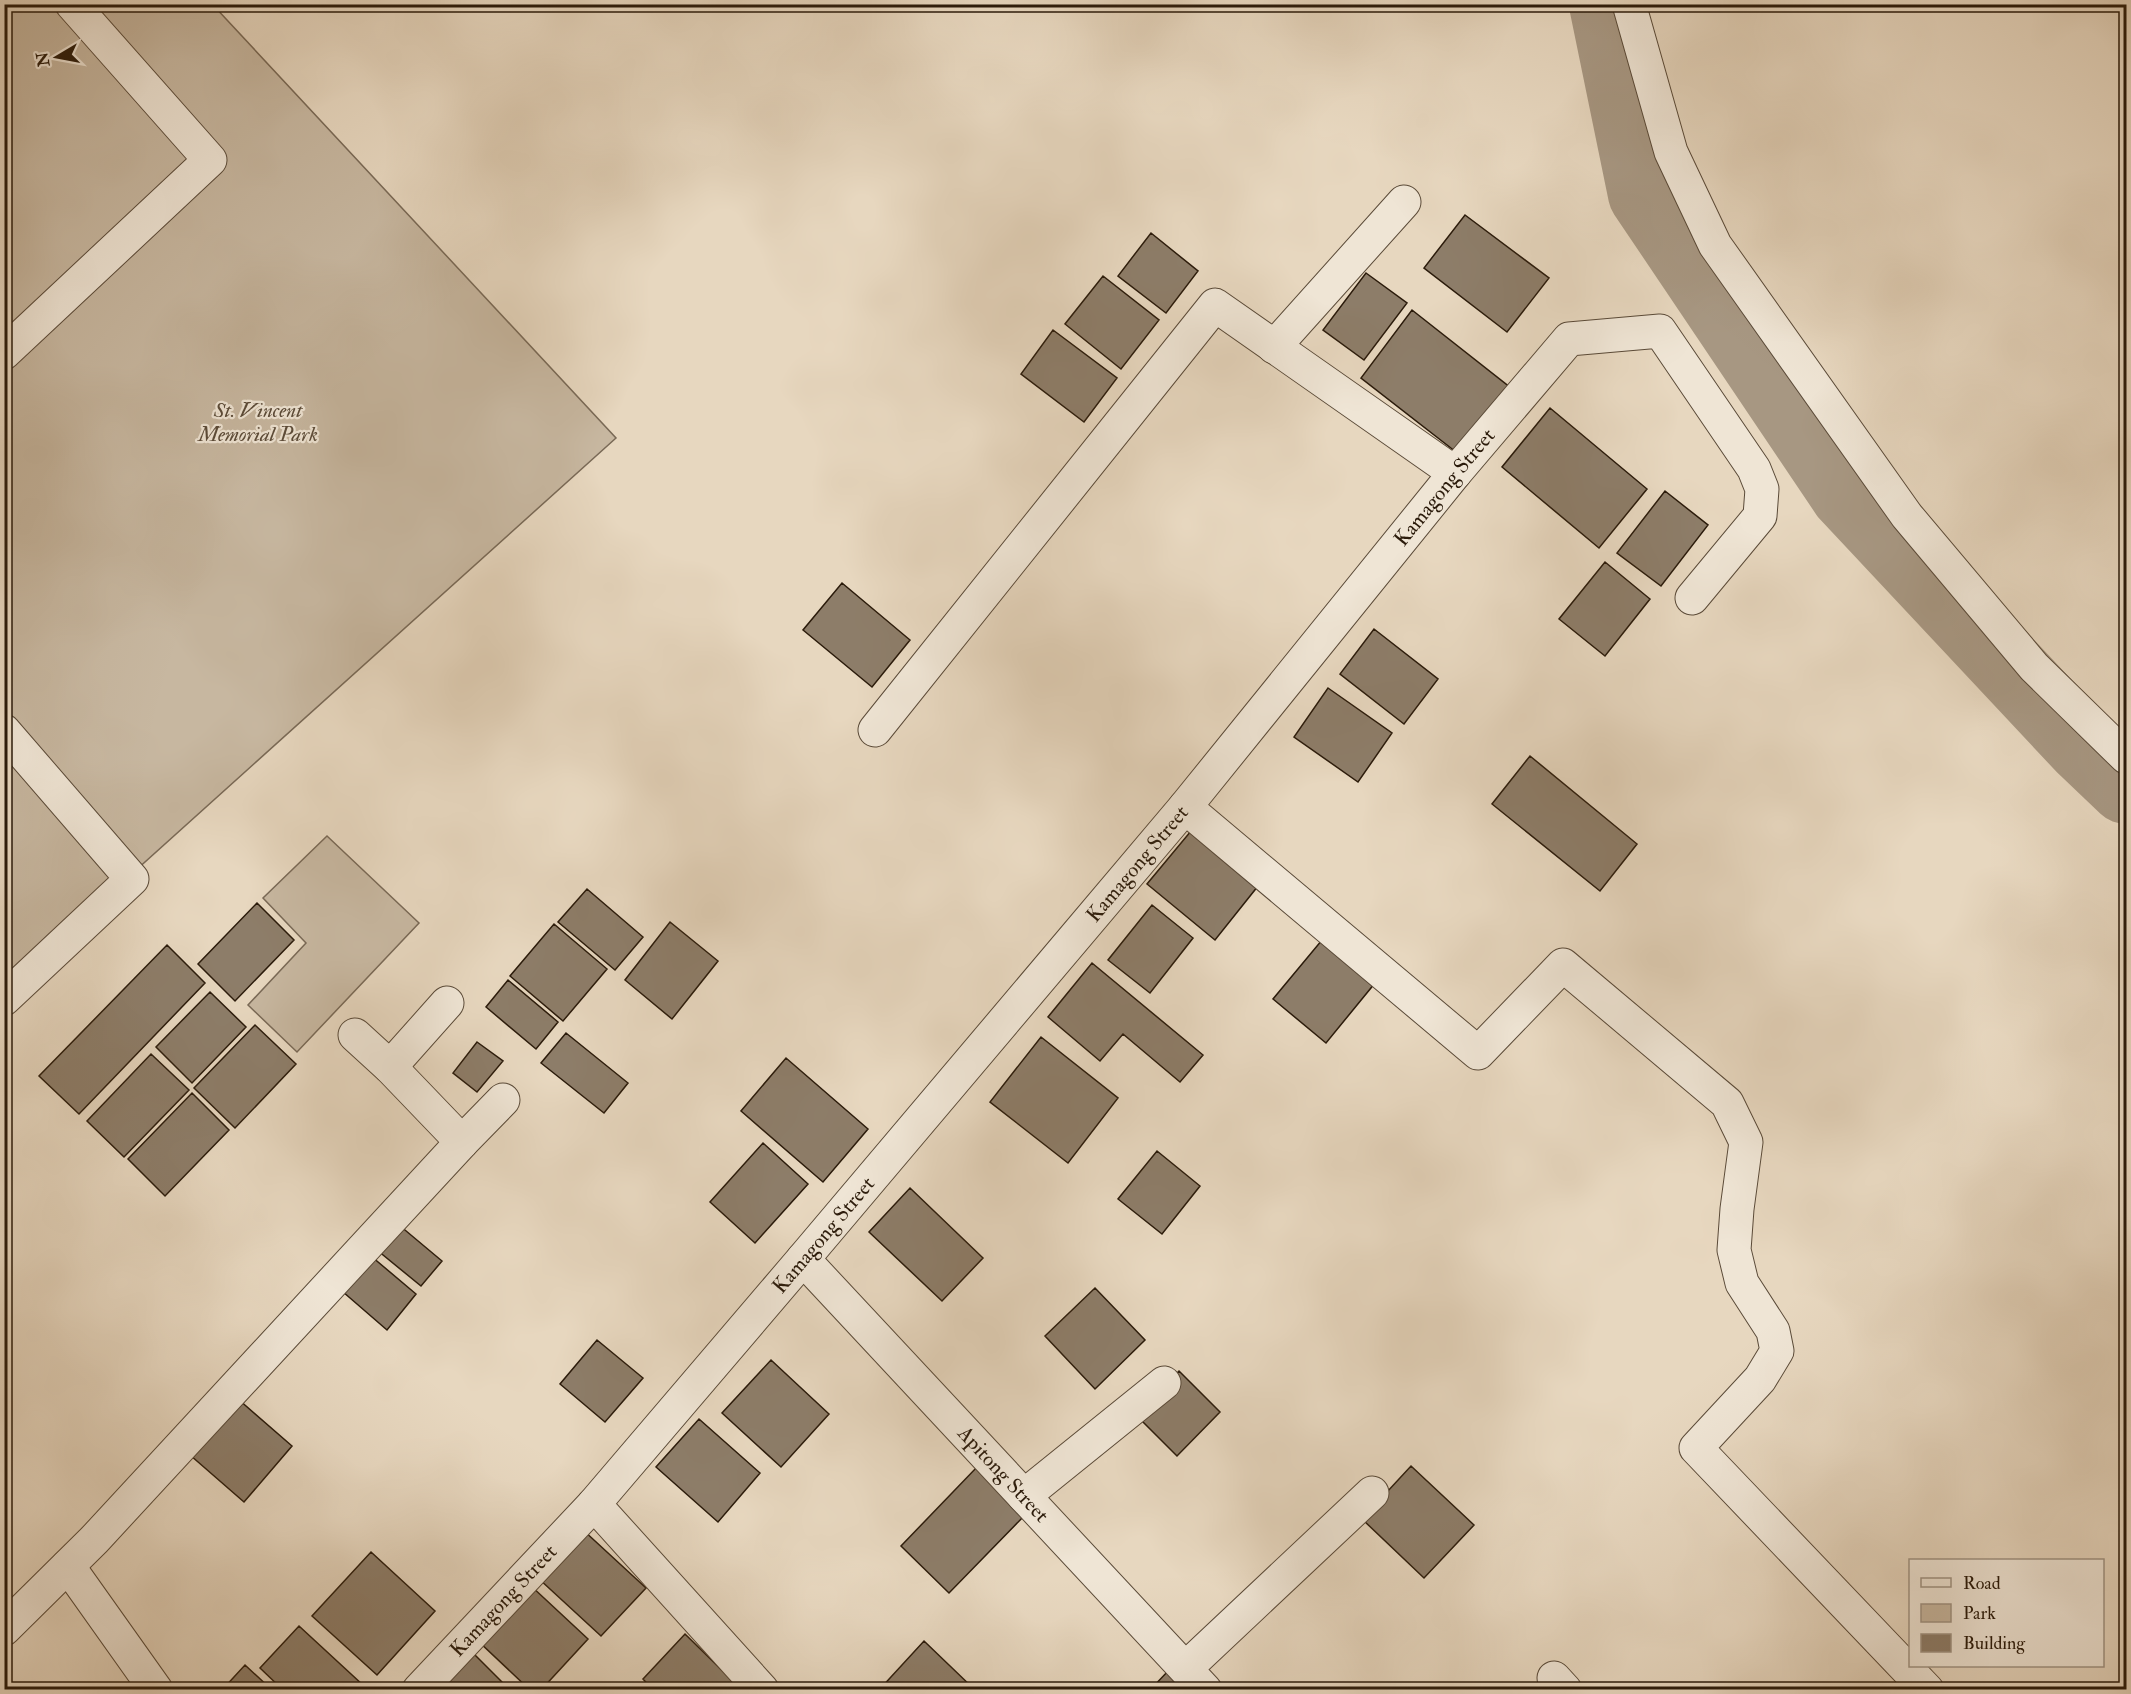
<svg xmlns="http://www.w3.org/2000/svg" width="2131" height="1694" viewBox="0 0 2131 1694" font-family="'IM FELL Double Pica',serif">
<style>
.green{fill:#c7b7a0;stroke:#796956;stroke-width:1.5}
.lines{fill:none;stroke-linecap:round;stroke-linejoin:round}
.river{stroke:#a79782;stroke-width:74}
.building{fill:#8d7d69;stroke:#2b1b0b;stroke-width:1.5}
.minor-casing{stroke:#5a4a38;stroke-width:35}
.minor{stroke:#efe5d5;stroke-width:33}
.labels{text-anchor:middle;stroke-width:4.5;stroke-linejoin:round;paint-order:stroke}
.park-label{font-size:21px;font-style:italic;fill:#5a4a38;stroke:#efe5d5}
.street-label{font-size:21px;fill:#2b1b0b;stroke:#efe5d5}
</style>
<rect width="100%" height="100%" fill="#e7d7bf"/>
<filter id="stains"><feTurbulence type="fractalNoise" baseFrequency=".00333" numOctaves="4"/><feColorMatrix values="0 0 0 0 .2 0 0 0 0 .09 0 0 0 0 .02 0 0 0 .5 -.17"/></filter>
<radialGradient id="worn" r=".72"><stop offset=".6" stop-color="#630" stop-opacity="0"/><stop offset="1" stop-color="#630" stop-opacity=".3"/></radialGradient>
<path class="green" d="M5 5H213L616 438 5 988Z
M327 836 419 923 297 1052 248 1005 306 943 263 898Z"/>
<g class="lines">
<path class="river" d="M1606 4 1645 194 1847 494 2083 746 2126 787"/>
</g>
<path class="building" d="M1465 215 1549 278 1507 332 1424 268Z
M1151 233 1198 271 1166 313 1118 276Z
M1366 273 1407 303 1364 360 1323 330Z
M1103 276 1159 320 1121 369 1065 324Z
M1412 310 1516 392 1465 459 1361 378Z
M1053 330 1117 378 1084 422 1021 374Z
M1550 408 1647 489 1599 548 1502 467Z
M1665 491 1708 525 1661 586 1617 553Z
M1605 562 1650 599 1605 656 1559 619Z
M842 583 910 640 872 687 803 630Z
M1374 629 1438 679 1404 724 1340 674Z
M1328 688 1392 733 1358 782 1294 737Z
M1530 756 1637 844 1600 891 1492 804Z
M1191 831 1258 886 1215 940 1147 884Z
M587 889 643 937 615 970 558 922Z
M257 903 294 940 235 1001 198 964Z
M1152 905 1193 938 1150 993 1108 960Z
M670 922 718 961 672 1019 625 980Z
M554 924 607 969 563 1021 510 976Z
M1322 940 1375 983 1326 1043 1273 999Z
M167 945 205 983 79 1114 39 1076Z
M1092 963 1203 1055 1180 1082 1123 1034 1100 1061 1048 1017Z
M508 980 558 1022 536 1049 486 1007Z
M210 992 246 1027 192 1083 156 1047Z
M255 1025 296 1064 235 1128 194 1088Z
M566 1033 628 1083 604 1113 541 1063Z
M1041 1037 1118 1098 1068 1163 990 1102Z
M477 1042 503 1061 477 1092 453 1073Z
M151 1054 189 1090 124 1157 87 1121Z
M786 1058 868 1129 823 1182 741 1111Z
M192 1093 229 1130 165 1196 128 1159Z
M763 1143 808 1184 755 1243 710 1202Z
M1157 1151 1200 1186 1162 1234 1118 1199Z
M910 1188 983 1258 942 1301 869 1232Z
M393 1220 442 1261 421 1286 372 1246Z
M365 1251 416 1294 387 1330 335 1285Z
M1095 1288 1145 1340 1095 1389 1045 1336Z
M597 1340 643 1378 605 1422 560 1384Z
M771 1360 829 1414 781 1467 722 1413Z
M1179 1371 1220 1412 1177 1456 1136 1415Z
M238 1399 292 1446 244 1502 190 1455Z
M699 1419 760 1473 718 1522 656 1467Z
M1411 1466 1474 1525 1424 1578 1362 1519Z
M977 1467 1025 1515 949 1593 901 1546Z
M582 1529 646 1588 601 1636 538 1578Z
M371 1552 435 1611 377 1675 312 1616Z
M530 1585 588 1639 541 1690H530L477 1640Z
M299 1626 364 1686 360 1690H283L260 1668Z
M685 1634 742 1690H653L643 1679Z
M924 1641 974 1689V1690H879Z
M467 1647 510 1690H426Z
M245 1665 272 1690H222Z
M1169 1670 1188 1690H1150Z"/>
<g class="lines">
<g class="minor-casing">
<g id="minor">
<path d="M1629 4 1671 152 1715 245 1907 516 2034 667 2126 757"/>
<path d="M1274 347 1404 202"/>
<path d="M4 353 210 160 72 4"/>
<path d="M875 730 1215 305 1455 473"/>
<path d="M4 731 132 879 4 999"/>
<path d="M1185 807 1478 1053 1563 965 1727 1103 1746 1142 1737 1209 1734 1250 1742 1283 1773 1331 1777 1351 1760 1379 1696 1448 1927 1690"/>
<path d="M355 1035 390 1067 462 1142"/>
<path d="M390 1067 447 1003"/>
<path id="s1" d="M803 1259 1205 1690"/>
<path d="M1024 1496 1164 1383"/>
<path d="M594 1504 762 1690"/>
<path d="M68 1566 156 1690"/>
<path d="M4 1629 94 1540 462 1142 503 1100"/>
<path d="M1186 1668 1372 1493"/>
<path d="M1554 1678 1565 1690"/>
<path id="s2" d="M419 1690 594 1504 803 1259 1185 807 1455 473 1569 339 1660 331 1754 469 1762 489 1760 516 1692 598"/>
</g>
</g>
<use href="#minor" class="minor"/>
</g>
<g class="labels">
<g class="park-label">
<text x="258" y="417">St. Vincent<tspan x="258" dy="24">Memorial Park</tspan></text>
</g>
<g class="street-label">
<text dy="7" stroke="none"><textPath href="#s2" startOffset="1581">Kamagong Street</textPath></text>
<text dy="7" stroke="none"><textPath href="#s2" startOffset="1095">Kamagong Street</textPath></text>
<text dy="7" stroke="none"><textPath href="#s2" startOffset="609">Kamagong Street</textPath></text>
<text dy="7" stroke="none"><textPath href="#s1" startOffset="294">Apitong Street</textPath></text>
<text dy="7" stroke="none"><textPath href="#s2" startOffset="123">Kamagong Street</textPath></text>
</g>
</g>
<rect width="2131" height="1694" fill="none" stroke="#e7d7bf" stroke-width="24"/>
<rect x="6" y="6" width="2119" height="1682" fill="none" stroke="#2b1b0b" stroke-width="3"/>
<rect x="12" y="12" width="2107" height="1670" fill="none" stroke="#2b1b0b" stroke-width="1.5"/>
<rect x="1909" y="1559" width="195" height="108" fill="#efe5d5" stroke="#a19484" stroke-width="1.5"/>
<rect x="1921" y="1578" width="30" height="9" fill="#efe5d5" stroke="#a19484" stroke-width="1.5"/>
<text x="1963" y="1589" font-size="18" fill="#2b1b0b">Road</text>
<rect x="1921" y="1604" width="30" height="18" fill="#c7b7a0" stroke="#a19484" stroke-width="1.5"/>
<text x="1963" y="1619" font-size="18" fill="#2b1b0b">Park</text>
<rect x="1921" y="1634" width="30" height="18" fill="#8d7d69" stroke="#a19484" stroke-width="1.5"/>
<text x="1963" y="1649" font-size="18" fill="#2b1b0b">Building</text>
<g transform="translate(57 57) rotate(260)" stroke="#efe5d5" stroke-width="4.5" paint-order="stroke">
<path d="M0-4.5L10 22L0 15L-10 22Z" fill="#2b1b0b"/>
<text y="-9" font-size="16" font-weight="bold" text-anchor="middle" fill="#2b1b0b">N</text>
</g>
<rect width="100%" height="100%" filter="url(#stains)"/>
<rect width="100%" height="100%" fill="url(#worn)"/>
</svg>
